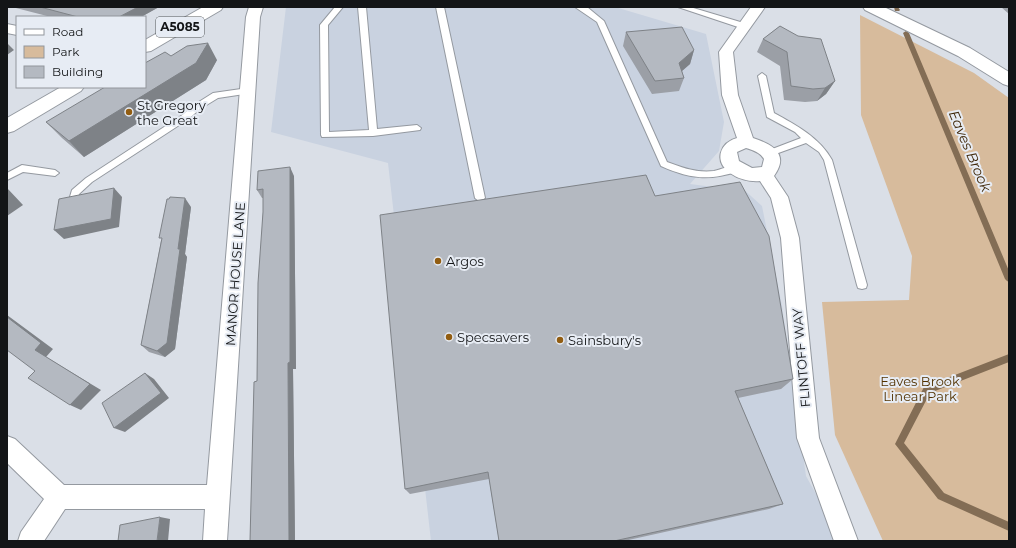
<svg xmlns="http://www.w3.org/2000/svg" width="1016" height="548" viewBox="0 0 1016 548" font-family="Montserrat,sans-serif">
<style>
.built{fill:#c9d2e0}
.green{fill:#d7bb9c}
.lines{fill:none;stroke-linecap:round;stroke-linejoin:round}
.stream{fill:#836d55;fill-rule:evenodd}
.lane-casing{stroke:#9499a0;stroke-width:2}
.street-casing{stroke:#9499a0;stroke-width:2}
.secondary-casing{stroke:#9499a0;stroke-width:2}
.highway-casing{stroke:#9499a0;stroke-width:2}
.lane{fill:#fff;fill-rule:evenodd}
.street{fill:#fff;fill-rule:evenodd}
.secondary{fill:#fff;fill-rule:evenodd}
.highway{fill:#fff;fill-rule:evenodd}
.wall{fill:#9b9fa6}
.shaded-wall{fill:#7e8287}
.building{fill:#b4b9c1;stroke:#7e8287}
.poi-dot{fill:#925d11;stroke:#e7ecf4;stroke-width:1.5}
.labels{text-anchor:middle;stroke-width:4;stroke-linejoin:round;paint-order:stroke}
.shield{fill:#e7ecf4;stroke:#535659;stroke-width:1}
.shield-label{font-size:12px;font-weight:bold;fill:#131517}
.poi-label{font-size:13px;fill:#131517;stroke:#e7ecf4;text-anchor:start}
.street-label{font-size:13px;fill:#131517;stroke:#e7ecf4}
.park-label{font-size:13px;fill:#523201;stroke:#e7ecf4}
.water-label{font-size:14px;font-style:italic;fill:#41290b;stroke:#e7ecf4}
</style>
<rect width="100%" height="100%" fill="#dadfe7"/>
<path class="built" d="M286 7H615L706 34 724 122 719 151 690 184 721 188 741 187 762 206 782 306 806 476 842 541H431L388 163 271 132Z"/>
<path class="green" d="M860 15 974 73 1009 98V541H883L835 435 822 302 909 300 912 256 861 115Z"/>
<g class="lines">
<path class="stream" d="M894 7H898L900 10 899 11H895Z
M906 31 909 33 1009 271V282L1007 281 1005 279 903 33Z
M1009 354V362L930 393 904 443 944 493 1009 522V531L938 499 895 444 924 387Z"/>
<g class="lane-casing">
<path id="lane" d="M335 7H343L328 25 329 132 369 130 358 7H366L377 129 417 125 421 128 420 130 373 136 322 137 321 135 320 25Z
M436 7H444L485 198 480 202 475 198Z
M575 7H587L604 21 667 162C683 168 697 173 714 171 722 169 728 166 736 166L740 169 739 171C709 181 690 179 661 166L597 22Z
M678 7H690L747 24 748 26 744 28H741Z
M762 73 766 76 774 113C796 125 820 138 832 160L867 285 866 288 862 289 858 288 857 285 824 160 819 152 806 143 770 156 766 153 767 151 801 138 795 132 767 117 758 76Z
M248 88 251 89V93L218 98 200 109 187 120 92 182 79 194 77 203H71L69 200 72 190 86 178 181 116 194 105 213 93Z
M22 165 55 170 59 173 55 176 23 172 7 180V173Z"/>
</g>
<g class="street-casing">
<path id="street" d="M249 7H263L260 17 227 541H203L205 509H65L44 541H18L21 532 44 499 7 463V436L15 439 64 485H207L246 17Z
M751 7H765L733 52 738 95 753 138C772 144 790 154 774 176L788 197 799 238 819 438 858 541H834L797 438 781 238 771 198 760 181C750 182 738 179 730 173 714 162 719 143 737 138L722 95 719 52ZM746 148C753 150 761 153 764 159L762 167 752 168 739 161 737 152Z
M7 24 17 26V35L7 33Z"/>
</g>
<g class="secondary-casing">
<path id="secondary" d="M863 7H884L970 48 1009 72V86L1003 84 958 56 865 10Z"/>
</g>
<g class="highway-casing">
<path id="highway" d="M203 7H223L221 10 151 51 145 52V40Z
M61 87H84L81 91 14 131 7 133V118Z"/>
</g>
<use href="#lane" class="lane"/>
<use href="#street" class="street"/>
<use href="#secondary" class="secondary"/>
<use href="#highway" class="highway"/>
</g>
<path class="wall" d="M12 7H159L141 17H51Z
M1001 7H1009V14Z
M780 26 835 81 826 94 817 101 805 102 784 100 780 66 757 52 763 39Z
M626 32 694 50 690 64 682 71 684 78 679 91 652 94 623 46Z
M171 56 217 60 206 80 84 157 62 138 46 122Z
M294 176 296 369H293L295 541H250L257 381 263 212V198H262L257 190Z
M655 196 793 379 781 389 738 398 783 504 769 509 624 541H499L489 479 410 494 405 489Z
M191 207 185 254 187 257 175 349 165 357 149 352 141 345 161 241Z"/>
<path class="shaded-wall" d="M138 7H159L141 17H119Z
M7 43 14 50 7 55Z
M208 43 217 60 206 80 84 157 69 141Z
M694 50 690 64 675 77 679 63Z
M835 81 826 94 817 101 825 88Z
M290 167 294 176 296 369H293L295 541H289L288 363Z
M7 188 23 205 7 216Z
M114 188 122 197 119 227 64 239 54 230Z
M185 198 191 207 185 254 187 257 175 349 165 357 157 351Z
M7 315 53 349 46 357 101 390 81 410 70 405 35 350 7 317Z
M145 373 154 379 169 398 125 432 114 428Z
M160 517 170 519 168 541H157Z"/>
<path class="building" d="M40 7H138L119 17H78Z
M780 26 798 36 821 39 835 81 825 88 813 89 791 86 787 52 763 39Z
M682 27 694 50 679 63 684 78 655 81 626 32Z
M208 43 196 63 69 141 46 122 105 87H145V63L165 52 171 56 187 46Z
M290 167V362L288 363 289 541H250L254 382 257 381 258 283 263 212V189L257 190 258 171Z
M646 175 655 196 740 182 769 236 793 379 735 391 783 504 614 541H499L488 472 405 489 380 215Z
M114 188 111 219 54 230 59 199Z
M170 197 185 198 178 249H180L167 343 157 351 141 345 162 238H159L167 199H169Z
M7 317 41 343 35 350 90 384 70 405 28 378 35 371 7 350Z
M145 373 161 393 114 428 102 403Z
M160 517 157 541H118L120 525Z"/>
<g class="poi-dot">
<circle cx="129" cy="112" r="4"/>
<circle cx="438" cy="261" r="4"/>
<circle cx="449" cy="337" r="4"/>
<circle cx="560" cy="340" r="4"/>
</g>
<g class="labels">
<rect class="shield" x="156" y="17" width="48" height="20" rx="3"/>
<g class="shield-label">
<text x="180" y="31">A5085</text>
</g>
<g class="poi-label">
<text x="137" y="110">St Gregory<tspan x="137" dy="15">the Great</tspan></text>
<text x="446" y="266">Argos</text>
<text x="457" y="342">Specsavers</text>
<text x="568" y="345">Sainsbury's</text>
</g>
<g class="street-label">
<text transform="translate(235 274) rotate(-86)" y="5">MANOR HOUSE LANE</text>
<text transform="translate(801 358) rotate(-95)" y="5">FLINTOFF WAY</text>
</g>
<g class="park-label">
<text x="920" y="386">Eaves Brook<tspan x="920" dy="15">Linear Park</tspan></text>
</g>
<g class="water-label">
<text transform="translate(970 151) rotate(67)" y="5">Eaves Brook</text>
</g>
</g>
<rect width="1016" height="548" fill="none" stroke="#131517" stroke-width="16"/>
<rect x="16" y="16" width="130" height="72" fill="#e7ecf4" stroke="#92969c"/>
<rect x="24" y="29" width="20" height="6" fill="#ffffff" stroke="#92969c"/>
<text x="52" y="36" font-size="12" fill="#131517">Road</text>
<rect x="24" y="46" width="20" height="12" fill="#d7bb9c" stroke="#92969c"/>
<text x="52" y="56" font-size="12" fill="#131517">Park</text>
<rect x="24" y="66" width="20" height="12" fill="#b4b9c1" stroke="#92969c"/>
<text x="52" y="76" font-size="12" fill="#131517">Building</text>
</svg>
